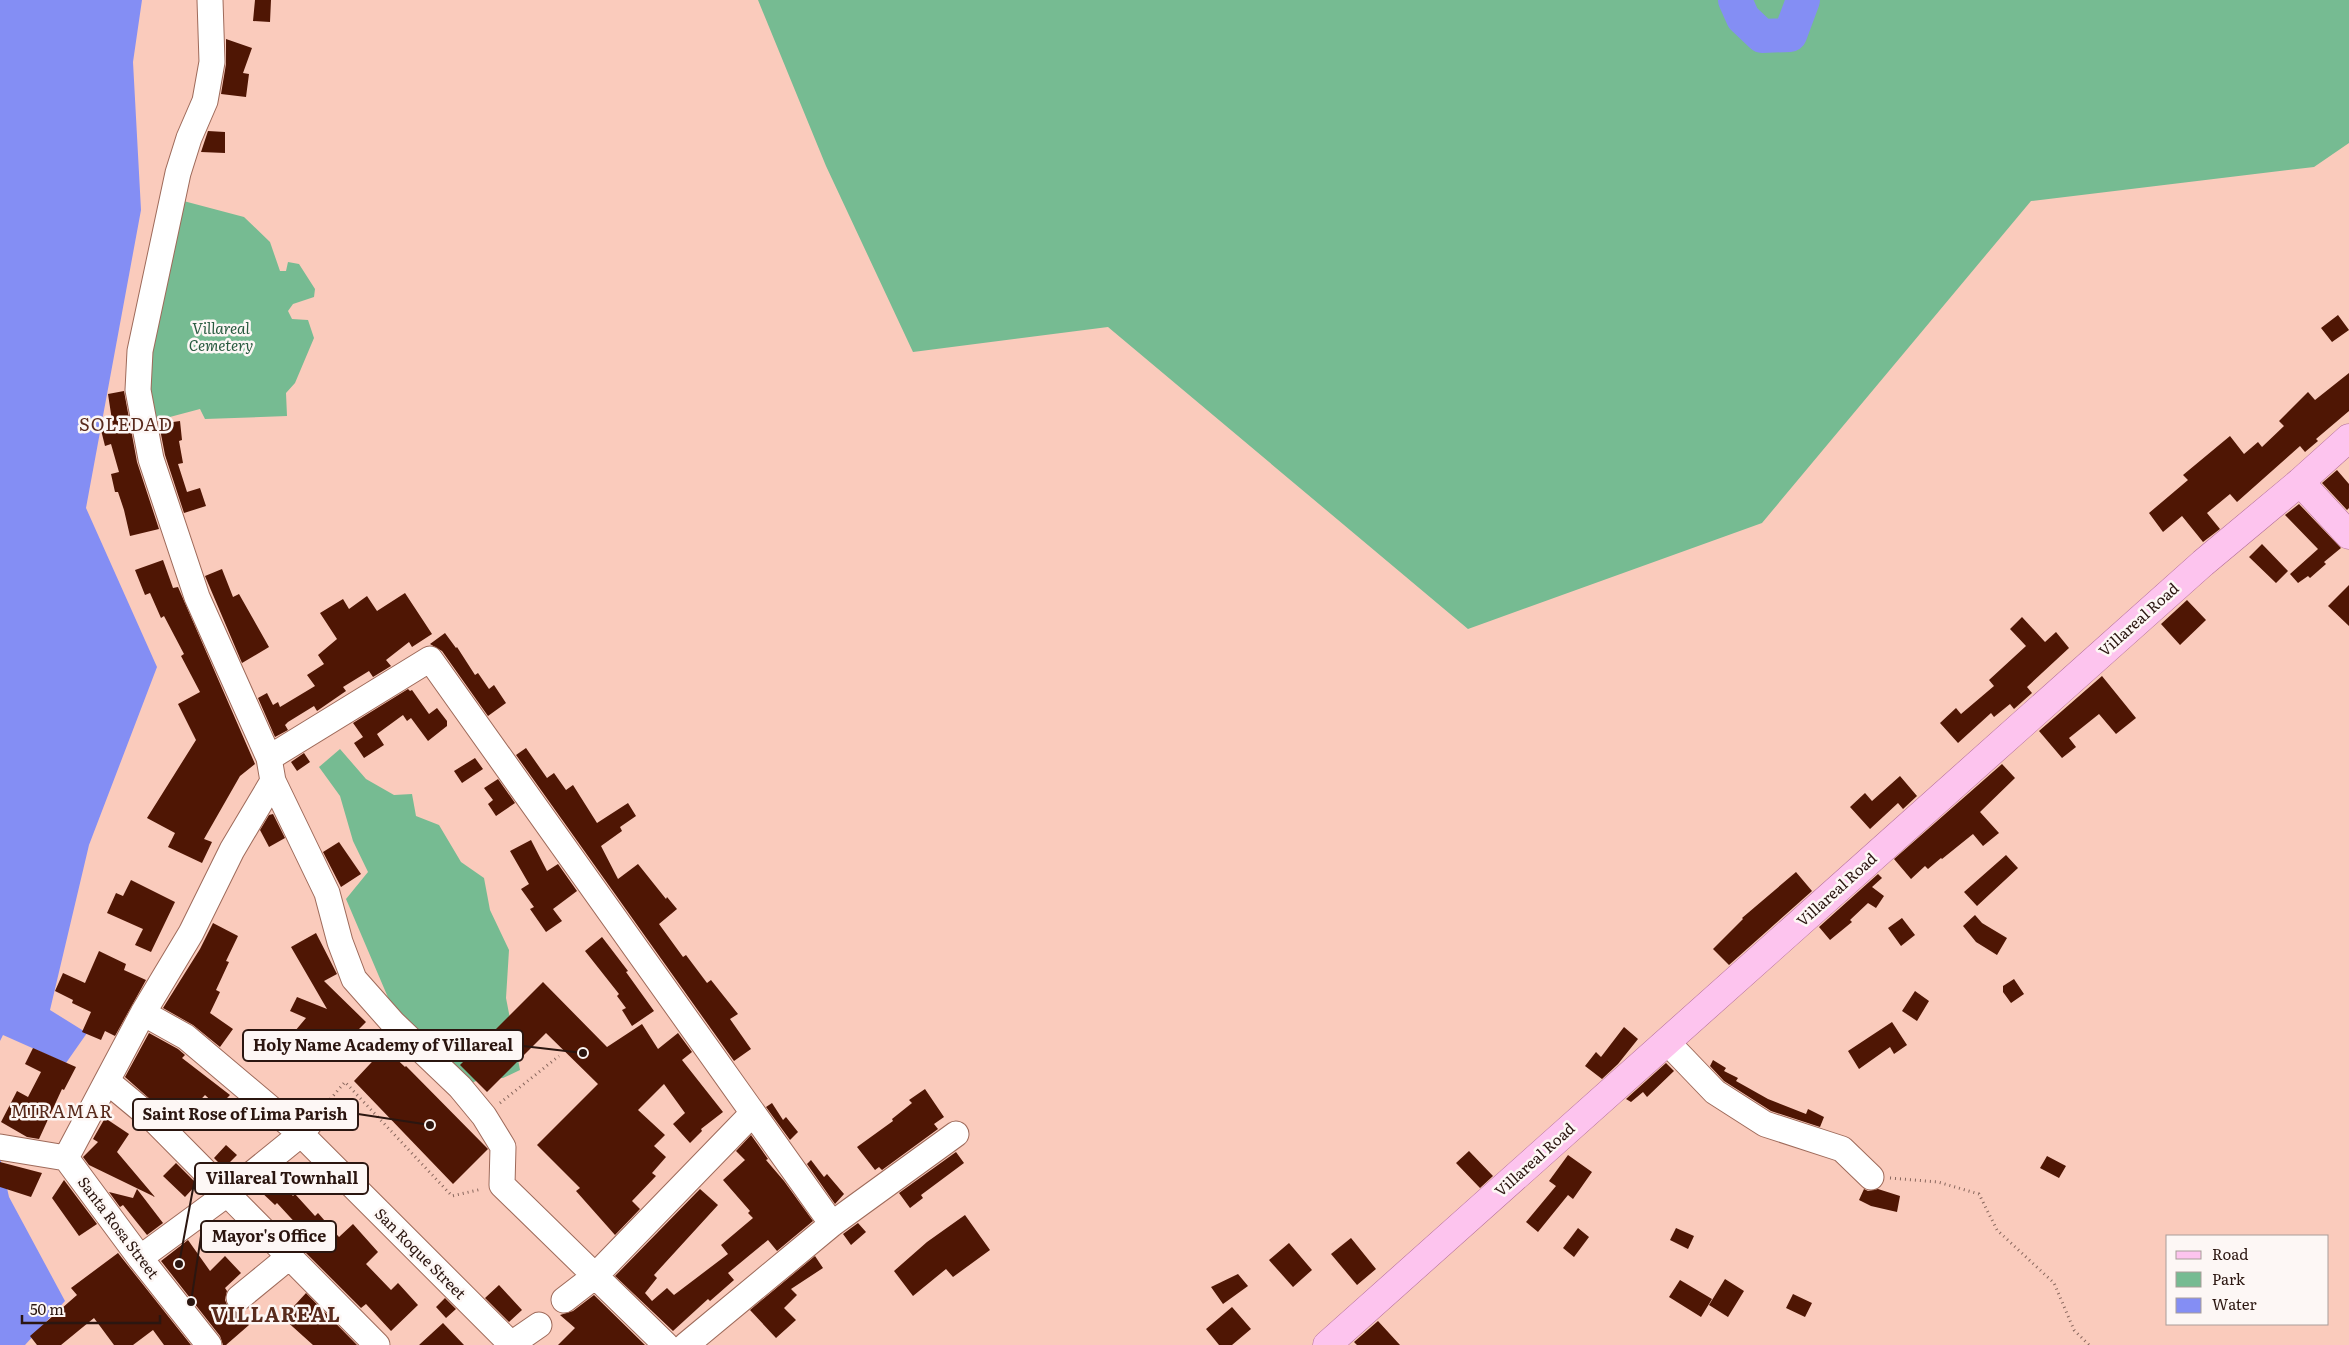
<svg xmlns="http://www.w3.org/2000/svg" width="2349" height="1345" viewBox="0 0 2349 1345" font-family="Literata,serif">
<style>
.green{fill:#76bb92}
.water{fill:#848ef4}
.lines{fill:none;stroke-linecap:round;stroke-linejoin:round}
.river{stroke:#848ef4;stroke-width:34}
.building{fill:#4f1604}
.minor-casing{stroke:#9e6a5a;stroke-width:27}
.major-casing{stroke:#b26d98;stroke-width:29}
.path{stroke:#88675d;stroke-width:3;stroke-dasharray:1 4;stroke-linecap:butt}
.minor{stroke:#fff;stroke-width:25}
.major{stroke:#fdc4ee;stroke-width:28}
.labels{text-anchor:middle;stroke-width:5;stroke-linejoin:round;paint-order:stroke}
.park-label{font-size:15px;font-style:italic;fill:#285a3f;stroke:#fdf7f5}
.street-label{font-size:15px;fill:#2b1610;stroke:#fdf7f5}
.quarter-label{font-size:18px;letter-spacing:1px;fill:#592b1d;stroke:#fdf7f5}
.district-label{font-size:20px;font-weight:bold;letter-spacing:1px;fill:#592b1d;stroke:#fdf7f5}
.leader{fill:none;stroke:#2b1610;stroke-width:2}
.callout-dot{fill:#2b1610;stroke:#fdf7f5;stroke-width:2}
.callout{fill:#fdf7f5;stroke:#2b1610;stroke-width:2}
.callout-label{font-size:16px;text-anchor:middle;font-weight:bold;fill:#2b1610}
</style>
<rect width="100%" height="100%" fill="#facbbc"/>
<path class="green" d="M758 0H2349V143L2314 167 2031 201 1762 523 1468 629 1108 327 913 352 826 166Z
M176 199 244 217 270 242 280 271H286L288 262 299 264 315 289 314 297 293 304 288 311 292 319 308 320 314 338 295 383 286 393 287 416 205 419 200 409 151 422 142 351Z
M340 749 366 779 394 795 412 794 416 816 439 825 461 862 484 878 490 910 509 950 506 998 520 1070 503 1078 481 1079 464 1086 404 1035 346 899 368 872 353 841 340 796 319 767Z"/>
<path class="water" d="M0 0H142L133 62 141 210 86 508 157 667 89 845 50 1010 87 1033 66 1063 3 1035 0 1041Z
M0 1157 9 1197 65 1301 25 1345H0Z"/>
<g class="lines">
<path class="river" d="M1735 0 1743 18 1762 36 1790 35 1803 0"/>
</g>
<path class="building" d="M255 0H271L270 22 253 21Z
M226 39 252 48 243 73 249 74 246 97 221 94 226 64Z
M208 131 225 132V153L201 152Z
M2338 315 2349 330 2332 342 2321 328Z
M2349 373V411L2316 439 2318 441 2305 452 2300 446 2237 502 2230 494 2207 513 2220 529 2203 542 2182 516 2163 532 2149 513 2188 480 2183 475 2230 436 2244 454 2258 442 2262 447 2284 426 2279 421 2308 392 2315 400Z
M124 391 137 462 159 529 130 536 124 510 118 492H115L111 474 119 472 111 444 105 446 101 430 113 427 108 394Z
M180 421 182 440 179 441 183 463 178 464 187 492 200 488 206 506 184 513 165 455 159 424Z
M2337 470 2349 484V508L2347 510 2322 483Z
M2299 504 2341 548 2324 562 2326 564 2310 578 2308 576 2298 583 2290 574 2318 549 2285 515Z
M2262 544 2288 571 2276 583 2249 557Z
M163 560 173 588 178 587 255 764 240 776 204 839 212 842 202 863 168 847 175 833 147 818 196 740 178 704 200 692 181 656 184 654 164 616 161 618 150 593 145 595 135 570Z
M222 569 233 597 239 594 269 647 242 663 205 576Z
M2349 585V626L2328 606Z
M405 593 432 634 412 647 409 642 386 660 391 666 373 677 369 671 343 687 346 691 317 711 314 706 288 722 285 725 288 730 275 737 258 698 267 693 273 705 278 702 280 707 315 686 307 675 324 664 318 655 337 639 320 613 343 599 349 609 367 596 377 611Z
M2187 600 2206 620 2180 645 2161 624Z
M2022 617 2045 642 2056 632 2069 648 2027 687 2032 693 2014 709 2010 704 1994 717 1991 713 1958 743 1940 723 1956 708 1961 714 1994 686 1989 680 2026 646 2010 629Z
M445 633 456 648 457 647 475 675 478 673 489 689 494 685 506 703 488 716 442 651 430 644Z
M2102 676 2136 718 2116 734 2099 714 2069 738 2076 747 2062 758 2039 731Z
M408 689 410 691 412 690 429 714 437 708 447 721V726L428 741 411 718 407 721 403 715 377 734 384 745 364 758 354 743 363 737 353 723Z
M526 748 547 778 554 773 566 790 573 785 597 823 628 803 636 816 620 827 622 831 601 846 618 879 638 864 666 899 667 897 677 909 659 924 683 957 686 955 707 983 711 980 738 1014 730 1019 751 1049 734 1061 516 755Z
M304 753 310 762 297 771 291 762Z
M475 758 483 769 462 783 454 771Z
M2002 764 2015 778 1980 812 1999 833 1983 846 1973 834 1942 859 1941 858 1928 869 1925 866 1911 879 1894 859Z
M1900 776 1917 796 1903 809 1898 803 1870 829 1850 807 1865 793 1872 801Z
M498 779 515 803 496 816 488 804 493 800 484 788Z
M273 814 285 838 269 847 260 830 269 815Z
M531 840 547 871 558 864 577 891 553 909 562 921 546 932 530 909 534 907 521 889 529 884 510 851Z
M339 842 361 874 341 887 323 852Z
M2006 855 2018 868 1977 906 1964 892Z
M1796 872 1812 891 1729 965 1713 949 1743 919 1742 918Z
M1878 874 1882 878 1872 887 1884 896 1876 908 1868 903 1850 920 1852 922 1830 940 1819 927Z
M131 880 175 902 151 952 135 945 143 929 107 913 116 893 123 896Z
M1975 915 1982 923 2007 938 1997 955 1976 942 1963 926Z
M1902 918 1915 935 1901 946 1888 928Z
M213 923 238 936 226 961 229 962 216 990 220 992 210 1013 233 1029 220 1047 193 1025 163 1008 200 949Z
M316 933 337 974 324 981 366 1022 351 1037 345 1032 325 1056 295 1031 306 1018 290 1011 297 997 327 1009 291 947Z
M602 937 628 971 626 972 654 1011 632 1026 622 1010 626 1008 617 996 619 994 585 951Z
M99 951 126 964 124 970 146 980 115 1036 105 1031 101 1040 82 1032 91 1012 72 1003 73 1000 55 991 63 973 85 983Z
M2014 979 2024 994 2011 1003 2003 992V986Z
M543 982 607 1047 642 1024 658 1049 678 1033 692 1052 682 1060 723 1112 701 1129 702 1131 690 1143 673 1124 685 1113 664 1084 638 1110 665 1135 654 1146 666 1157 652 1173 656 1176 632 1201 640 1209 615 1235 576 1191 580 1188 537 1145 598 1084 546 1033 487 1092 460 1065Z
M1915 991 1929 1001 1917 1021 1902 1011Z
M1892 1022 1907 1045 1894 1054 1890 1047 1859 1069 1848 1051Z
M1624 1027 1638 1039 1618 1064 1602 1079 1585 1066 1596 1052 1601 1057Z
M149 1033 178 1049 185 1055 182 1058 230 1095 218 1107 205 1095 178 1124 125 1077Z
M33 1048 76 1067 64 1090 62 1089 39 1139 27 1137 1 1122 17 1091 28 1097 41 1072 25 1064Z
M385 1048 405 1067 406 1066 488 1149 453 1184 354 1081Z
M1713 1060 1726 1068 1724 1071 1738 1078 1736 1081 1768 1099 1806 1114 1808 1109 1824 1117 1820 1127 1771 1111 1724 1081 1710 1066Z
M1666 1063 1674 1071 1647 1097 1643 1092 1631 1102 1626 1099Z
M925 1089 944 1117 934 1124 938 1129 882 1170 879 1167 875 1170 857 1147 893 1121 892 1119 912 1103 909 1100Z
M772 1103 783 1120 786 1117 798 1132 790 1140 766 1107Z
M105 1118 129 1134 117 1152 155 1197 89 1165 83 1157 98 1142 93 1139Z
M751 1135 768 1159 766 1160 784 1181 813 1221 777 1251 768 1240 728 1273 734 1280 710 1301 708 1299 673 1331 615 1276 700 1189 718 1205 654 1275 657 1278 645 1293 652 1301 667 1288 674 1295 728 1254 721 1245 753 1218 748 1213 750 1211 723 1180 745 1160 736 1151Z
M226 1145 237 1155 224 1168 214 1158Z
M1469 1151 1493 1176 1480 1188 1456 1163Z
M956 1152 964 1163 921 1195 923 1198 910 1208 899 1193Z
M1568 1155 1592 1172 1573 1199 1568 1195 1538 1232 1526 1222 1556 1186 1549 1181Z
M2047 1156 2066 1166 2059 1178 2040 1168Z
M811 1160 824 1177 827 1174 844 1194 835 1204 807 1164Z
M0 1162 42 1173 31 1197 0 1187Z
M176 1163 197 1184 185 1197 163 1176Z
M273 1176 293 1196 295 1194 315 1216 318 1213 339 1237 353 1224 378 1252 366 1264 391 1290 398 1283 418 1305 391 1331 366 1304 361 1308 291 1238 301 1229 277 1203 275 1205 259 1190Z
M64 1180 97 1224 79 1236 52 1198Z
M137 1189 163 1223 147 1235 123 1205 120 1207 109 1192 133 1198Z
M1864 1189 1868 1191 1878 1189 1900 1196 1897 1212 1871 1206 1859 1200Z
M965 1215 990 1250 953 1277 946 1269 913 1296 894 1271 927 1242Z
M858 1223 866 1232 851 1245 843 1234Z
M1578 1228 1589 1237 1574 1257 1563 1248Z
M1676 1228 1694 1236 1688 1249 1670 1240Z
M1351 1238 1376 1269 1357 1285 1331 1254Z
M188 1240 210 1271 225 1256 241 1273 225 1288 227 1291 225 1300 228 1307 237 1312 249 1325 226 1345H223L220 1336 161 1261Z
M1289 1243 1312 1270 1293 1287 1269 1260Z
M118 1253 191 1345H164L153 1330 133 1345H114L94 1318 61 1345H37L30 1336 77 1295 71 1288Z
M815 1256 823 1268 791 1289 797 1295 784 1308 796 1320 776 1338 750 1310Z
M1238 1274 1248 1286 1223 1304 1211 1287Z
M1725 1279 1744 1291 1728 1317 1709 1305Z
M1680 1280 1712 1299 1701 1317 1669 1297Z
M499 1285 522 1310 509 1322 485 1298Z
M306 1293 357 1345H313L283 1318Z
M1793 1294 1812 1303 1805 1317 1786 1308Z
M594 1295 645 1345H558L575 1328 560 1315 573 1311Z
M445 1298 456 1309 446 1318 436 1307Z
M1232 1307 1251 1329 1232 1345H1219L1206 1329Z
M1378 1321 1400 1345H1357L1354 1342Z
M443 1323 464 1345H419Z"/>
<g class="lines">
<g class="minor-casing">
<path id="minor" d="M210 0 212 62 205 101 189 138 178 173 140 351 138 390 151 459 197 597 269 758 273 781 327 893 340 942 354 979 393 1023 460 1087 484 1116 503 1147 502 1185 666 1345
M269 758 430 659 832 1224
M143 1013 186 1037 301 1134 512 1345
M1668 1043 1715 1092 1765 1124 1842 1149 1871 1177
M108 1082 155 1121 377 1345
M0 1147 66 1158
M66 1158 143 1013 191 933 232 850 273 781
M66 1158 140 1258 209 1345
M140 1258 227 1194 301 1134 313 1119
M239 1298 289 1257
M564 1300 595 1276 753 1113
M510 1345 539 1325
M686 1345 832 1224 956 1134"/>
</g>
<g class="major-casing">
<path id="major" d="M2300 482 2349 535
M1327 1345 2203 563 2300 482 2349 438"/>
</g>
<path class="path" d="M327 1103 345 1082 452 1196 482 1189
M500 1103 559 1056
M1890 1178 1938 1182 1979 1194 1997 1230 2054 1283 2074 1330 2089 1345"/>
<use href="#minor" class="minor"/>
<use href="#major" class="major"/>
</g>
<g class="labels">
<g class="park-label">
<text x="221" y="334">Villareal<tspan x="221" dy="17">Cemetery</tspan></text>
</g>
<g class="street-label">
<text transform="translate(2139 620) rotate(-42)" y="5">Villareal Road</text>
<text transform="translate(1837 890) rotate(-42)" y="5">Villareal Road</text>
<text transform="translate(1535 1160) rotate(-42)" y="5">Villareal Road</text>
<text transform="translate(118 1228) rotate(53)" y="5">Santa Rosa Street</text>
<text transform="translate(420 1254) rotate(45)" y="5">San Roque Street</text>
</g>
<g class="quarter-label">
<text x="126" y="431">SOLEDAD</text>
<text x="62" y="1118">MIRAMAR</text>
</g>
<g class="district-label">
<text x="276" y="1322">VILLAREAL</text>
</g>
</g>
<path class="leader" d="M583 1053L523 1046M430 1125L358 1114M179 1264L195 1178M191 1302L201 1236"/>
<g class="callout-dot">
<circle cx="583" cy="1053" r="5"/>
<circle cx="430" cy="1125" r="5"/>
<circle cx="179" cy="1264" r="5"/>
<circle cx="191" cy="1302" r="5"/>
</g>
<g class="callout">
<rect x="243" y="1030" width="280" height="31" rx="5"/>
<rect x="133" y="1099" width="225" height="31" rx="5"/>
<rect x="195" y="1163" width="173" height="31" rx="5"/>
<rect x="201" y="1221" width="135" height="31" rx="5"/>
</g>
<g class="callout-label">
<text x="383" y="1051">Holy Name Academy of Villareal</text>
<text x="245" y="1120">Saint Rose of Lima Parish</text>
<text x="282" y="1184">Villareal Townhall</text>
<text x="269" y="1242">Mayor's Office</text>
</g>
<rect x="2166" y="1235" width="162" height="90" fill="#fdf7f5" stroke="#a99d99"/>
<rect x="2176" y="1251" width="25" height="8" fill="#fdc4ee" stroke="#a99d99"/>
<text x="2212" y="1260" font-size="15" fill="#2b1610">Road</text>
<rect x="2176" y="1272" width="25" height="15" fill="#76bb92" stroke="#a99d99"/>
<text x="2212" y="1285" font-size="15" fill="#2b1610">Park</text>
<rect x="2176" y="1298" width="25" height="15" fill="#848ef4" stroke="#a99d99"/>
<text x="2212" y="1310" font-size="15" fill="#2b1610">Water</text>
<path d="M22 1315v8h138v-8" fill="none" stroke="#2b1610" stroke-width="2.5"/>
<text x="30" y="1315" font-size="15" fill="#2b1610" stroke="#fdf7f5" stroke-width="4" paint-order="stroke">50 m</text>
</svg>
